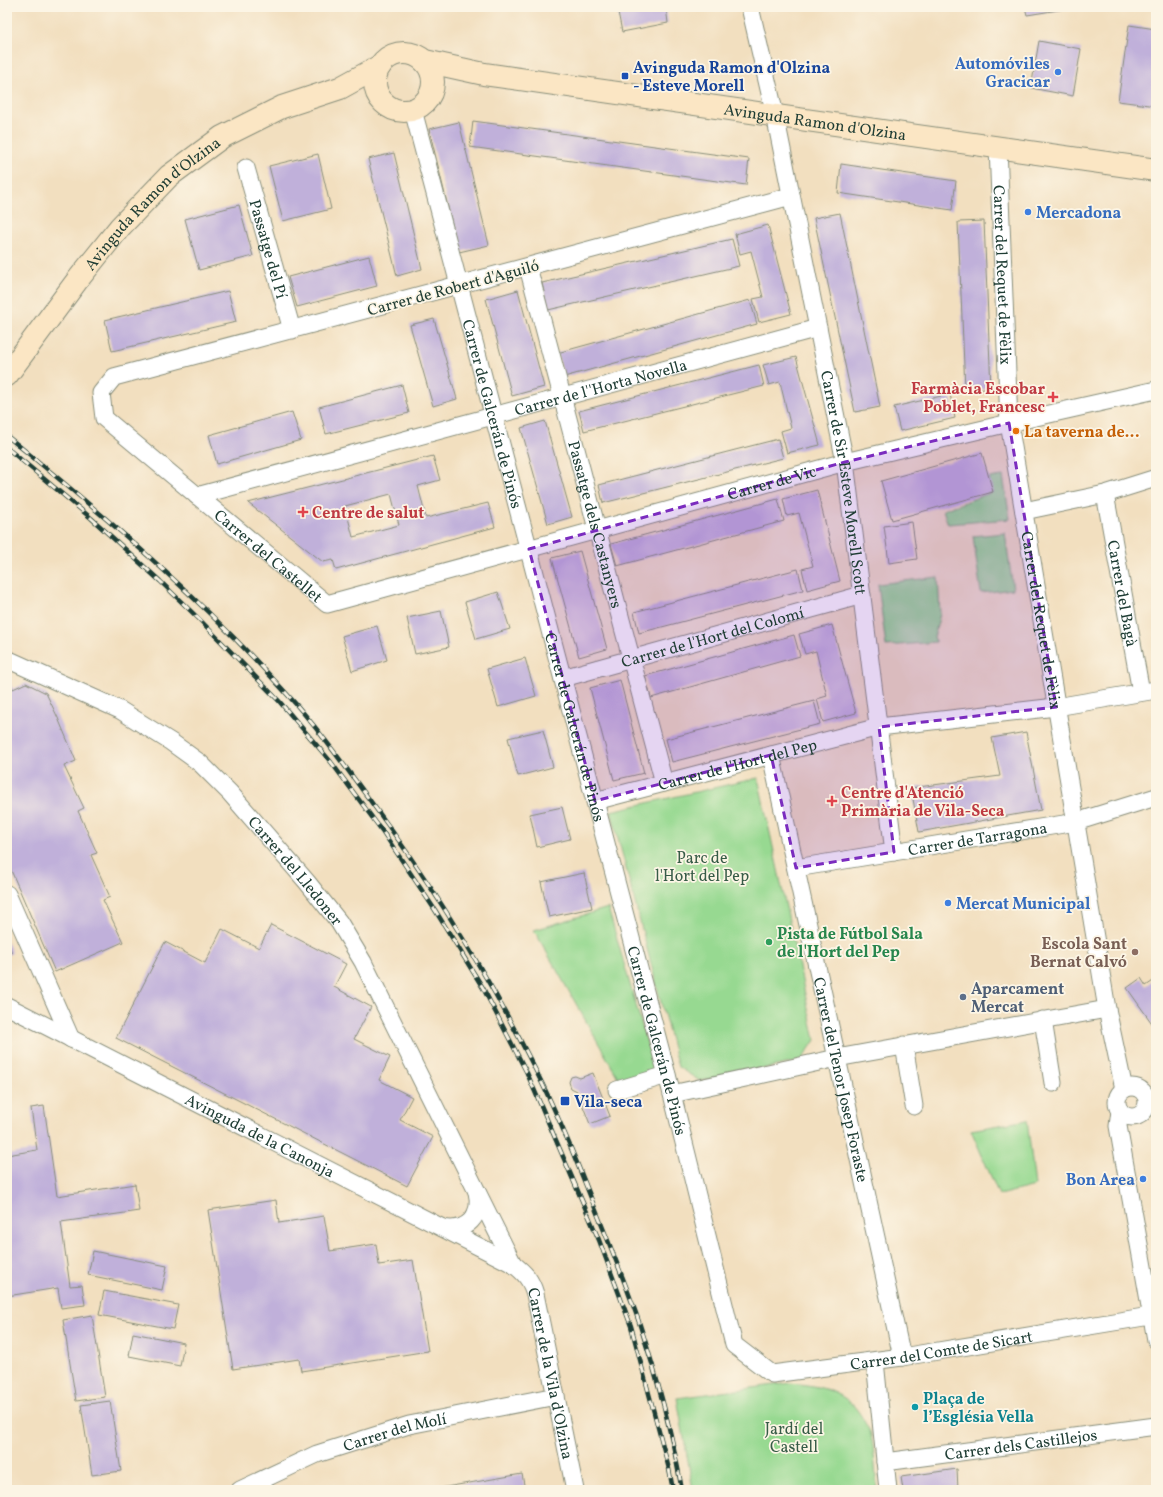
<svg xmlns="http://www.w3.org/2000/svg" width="1163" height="1497" viewBox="0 0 1163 1497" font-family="Vollkorn,serif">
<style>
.green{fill:#97d991;stroke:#5b8b62}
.building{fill:#c0b0da;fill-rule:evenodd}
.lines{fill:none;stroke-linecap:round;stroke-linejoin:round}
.street-casing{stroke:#888e7a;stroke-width:19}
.secondary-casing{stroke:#888e7a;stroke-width:24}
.street{stroke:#fff;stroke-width:17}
.secondary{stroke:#fbe6c4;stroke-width:22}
.rail-casing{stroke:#1f3d34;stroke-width:4.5}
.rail{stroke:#fcf5e5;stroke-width:3;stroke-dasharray:9;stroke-linecap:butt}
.marked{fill:#7b2cbf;fill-opacity:0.2;stroke:#7b2cbf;stroke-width:3;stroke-dasharray:8 5;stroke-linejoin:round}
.shop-dot{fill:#3f7fe0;stroke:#fcf5e5;stroke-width:1.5}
.transit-dot{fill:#1a4fb4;stroke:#fcf5e5;stroke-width:1.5}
.health-dot{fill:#e0444e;stroke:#fcf5e5;stroke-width:1.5}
.food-dot{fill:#e8710a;stroke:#fcf5e5;stroke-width:1.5}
.leisure-dot{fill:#2e9e5b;stroke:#fcf5e5;stroke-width:1.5}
.education-dot{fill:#8d6e63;stroke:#fcf5e5;stroke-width:1.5}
.service-dot{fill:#5c6f8a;stroke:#fcf5e5;stroke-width:1.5}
.culture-dot{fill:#0f9aa8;stroke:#fcf5e5;stroke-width:1.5}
.labels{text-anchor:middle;stroke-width:3.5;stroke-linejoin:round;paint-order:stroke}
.shop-label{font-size:16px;font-weight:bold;fill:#366cbe;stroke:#fcf5e5;text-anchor:end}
.transit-label{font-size:16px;font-weight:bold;fill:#164399;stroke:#fcf5e5;text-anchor:start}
.street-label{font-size:16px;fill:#1f3d34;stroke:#fcf5e5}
.health-label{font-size:16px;font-weight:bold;fill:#be3a42;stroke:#fcf5e5;text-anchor:start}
.food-label{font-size:16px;font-weight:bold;fill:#c56008;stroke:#fcf5e5;text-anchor:start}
.park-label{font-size:16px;fill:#375c47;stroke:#fcf5e5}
.leisure-label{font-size:16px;font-weight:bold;fill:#27864d;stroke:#fcf5e5;text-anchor:start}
.education-label{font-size:16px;font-weight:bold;fill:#785e54;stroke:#fcf5e5;text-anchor:end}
.service-label{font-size:16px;font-weight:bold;fill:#4e5e75;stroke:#fcf5e5;text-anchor:start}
.culture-label{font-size:16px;font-weight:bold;fill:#0d838f;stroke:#fcf5e5;text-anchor:start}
</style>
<rect width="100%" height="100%" fill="#fcf5e5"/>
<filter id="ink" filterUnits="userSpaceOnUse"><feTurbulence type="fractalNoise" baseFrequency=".025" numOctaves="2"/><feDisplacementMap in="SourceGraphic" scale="8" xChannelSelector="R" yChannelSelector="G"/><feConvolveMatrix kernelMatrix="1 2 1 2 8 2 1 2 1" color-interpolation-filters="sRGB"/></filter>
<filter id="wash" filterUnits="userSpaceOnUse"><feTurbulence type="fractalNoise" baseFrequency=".012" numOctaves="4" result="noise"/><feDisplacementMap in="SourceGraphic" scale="16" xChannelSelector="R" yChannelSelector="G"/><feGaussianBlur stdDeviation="0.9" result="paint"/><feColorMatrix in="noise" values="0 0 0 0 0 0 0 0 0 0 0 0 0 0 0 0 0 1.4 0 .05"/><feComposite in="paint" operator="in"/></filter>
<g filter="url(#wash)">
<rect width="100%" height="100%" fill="#f2dfbf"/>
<path class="green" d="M1003 476 1010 519 948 524 943 510 993 492 989 478Z
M1005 533 1013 589 981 593 973 536Z
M938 577 940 614 934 637 936 642 886 646 878 584Z
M758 778 815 1040 801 1061 700 1081 678 1067 611 811Z
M608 908 657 1078 624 1088 534 930Z
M1027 1120 1035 1186 999 1195 971 1130Z
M790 1383C821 1386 849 1391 864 1421 867 1426 870 1431 871 1435 875 1453 875 1472 877 1490H693L677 1398Z"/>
<g id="blocks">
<path class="building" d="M617 7H666L668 23 622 32Z
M1025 7H1071V8L1027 15Z
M1129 25 1156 29V106L1118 101Z
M1039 41 1081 49 1073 96 1031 88Z
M473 121 749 159 746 185 470 147Z
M459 122 489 245 459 252 429 129Z
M394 153 422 269 397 276 368 159Z
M318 154 331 209 283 221 269 166Z
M841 164 956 181 952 210 838 193Z
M239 205 253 256 199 270 185 219Z
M840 213 880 407 855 412 814 218Z
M984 221 991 389 965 390 958 222Z
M768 225 791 314 759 322 753 299 763 297 751 251 740 254 735 234Z
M732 239 739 266 548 310 542 283Z
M369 256 377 286 297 307 288 277Z
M518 290 544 387 512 396 486 299Z
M228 291 236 322 112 351 105 320Z
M750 300 757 324 564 377 557 353Z
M434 319 457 399 433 406 410 325Z
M796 357 820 445 787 453 781 431 791 428 780 382 769 385 763 365Z
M759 365 764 386 584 431 579 411Z
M402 385 409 413 326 434 319 407Z
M950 394 955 418 900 431 894 407Z
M292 412 301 440 217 464 209 435Z
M545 421 572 517 548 524 521 428Z
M778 439 783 458 603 503 599 485Z
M982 453 993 492 892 520 881 481Z
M433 456 440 480 418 486 426 518 488 503 495 527 336 570 333 560 323 562 248 503ZM391 494 399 525 353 537 345 506Z
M817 490 840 581 807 590 802 569 813 566 799 513 787 516 783 499Z
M778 499 784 521 617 566 611 544Z
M912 522 917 559 889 563 884 526Z
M580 551 607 649 579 657 552 558Z
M798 569 803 590 639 633 634 612Z
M498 592 510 629 476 639 465 602Z
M441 611 449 647 415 654 407 618Z
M832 625 856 713 823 722 817 699 827 696 816 651 805 654 799 634Z
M377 626 387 660 352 671 342 636Z
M794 635 800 656 651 698 645 676Z
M525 658 536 696 498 707 487 669Z
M7 677 13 689 26 683 46 693 58 718 76 761 64 766 84 808 78 811 97 853 91 855 110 897 103 900 123 942 55 972 7 861Z
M620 680 644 773 614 780 590 688Z
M814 701 820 724 672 762 666 739Z
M543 730 553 767 518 776 508 738Z
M1026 732 1041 810 919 832 911 788 1000 776 992 738Z
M562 807 570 839 537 847 530 814Z
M584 873 592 908 549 917 541 882Z
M271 925 346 964 334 987 371 1007 354 1039 390 1057 379 1080 412 1097 400 1120 433 1137 407 1186 116 1038 165 942 205 963 222 929 259 948Z
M7 941 12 953 7 955Z
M1141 978 1146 986 1156 979V1029L1127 988Z
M593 1073 610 1116 590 1124 577 1091 571 1088 569 1082 571 1077 575 1076 580 1078Z
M44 1106 57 1196 135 1184 139 1211 61 1222 70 1286 82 1285 85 1305 61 1308 58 1288 7 1296V1155L37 1150 31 1108Z
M276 1200 279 1223 324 1216 330 1251 376 1244 379 1265 413 1260 428 1351 301 1371 299 1359 233 1369 208 1210Z
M93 1251 167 1266 162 1290 88 1275Z
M104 1291 178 1305 173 1329 99 1315Z
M92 1315 105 1397 76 1401 63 1320Z
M133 1333 184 1343 180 1366 129 1356Z
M7 1360 12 1389 7 1390Z
M110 1401 121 1471 92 1475 81 1405Z
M957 1469 958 1490H903L901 1477Z
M522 1474 525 1490H434V1489Z"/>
</g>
</g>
<g filter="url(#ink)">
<use href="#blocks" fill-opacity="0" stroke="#888e7a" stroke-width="1"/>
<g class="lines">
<g class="street-casing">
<g id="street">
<path id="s1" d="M750 7 775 115 845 462 894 852"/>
<path id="s2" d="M413 110 672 1094 734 1345 772 1374 902 1357 1156 1315"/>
<path id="s3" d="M998 147 1009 423 1107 1009 1124 1089"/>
<path id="s4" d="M246 168 292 330"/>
<path id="s5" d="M791 196 114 377 101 393 104 418 327 604 845 462 1009 423 1156 390"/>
<path id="s6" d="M528 267 664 783"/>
<path id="s7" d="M1105 494 1141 692"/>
<path id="s8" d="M197 496 818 328"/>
<path d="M1024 511 1105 494 1156 478"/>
<path id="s9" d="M7 659 120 710 171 742 200 763 230 793 307 882 339 922 363 962 513 1264"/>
<path id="s10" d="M563 678 862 595"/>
<path id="s11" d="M771 755 902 1357"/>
<path id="s12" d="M595 801 879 727 1056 707 1156 690"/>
<path id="s13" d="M796 868 1076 822 1156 797"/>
<path d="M7 894 71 1039"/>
<path id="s14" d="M7 1006 513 1264C525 1273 531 1280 535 1294L575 1490"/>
<path d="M1043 1020 1053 1083"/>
<path d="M904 1045 914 1106"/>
<circle cx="1132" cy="1102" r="15"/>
<path d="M617 1090 667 1075"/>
<path d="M672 1094 837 1058 1107 1009"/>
<path d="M1120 1111 1118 1126 1156 1340"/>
<path d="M443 1228C466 1233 483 1216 477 1192"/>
<path d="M875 1361 888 1490"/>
<path id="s15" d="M885 1462 1156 1426"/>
<path id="s16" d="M240 1490 317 1454 409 1425 556 1396"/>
</g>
</g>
<g class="secondary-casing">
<g id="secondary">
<circle cx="404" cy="82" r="29"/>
<path id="s17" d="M425 61 484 74 1156 170"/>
<path id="s18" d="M7 375 76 282 120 227 169 176 222 137 282 107 340 88 380 66"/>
</g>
</g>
<use href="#street" class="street"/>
<use href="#secondary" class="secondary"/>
<g class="rail-casing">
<path id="rail" d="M7 436C105 516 201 598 286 693 316 726 342 762 369 799 431 883 487 973 534 1067 557 1112 576 1160 595 1208 610 1246 626 1284 639 1322 657 1376 672 1433 682 1490
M7 448 91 518 160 581 199 619 279 701 331 762 383 832 435 910 483 988 527 1073 599 1240 631 1326 669 1469 673 1490"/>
</g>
<use href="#rail" class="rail"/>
</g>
</g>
<path class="marked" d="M1009 423 1056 707 879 727 894 852 796 868 771 755 595 801 529 549 845 462Z"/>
<g class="shop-dot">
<circle cx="1058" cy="72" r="4"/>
<circle cx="1028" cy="212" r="4"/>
<circle cx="948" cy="903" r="4"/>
<circle cx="1143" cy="1179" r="4"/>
</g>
<g class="transit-dot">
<rect x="621" y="72" width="8" height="8" rx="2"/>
<rect x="560" y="1096" width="10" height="10" rx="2"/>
</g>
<g class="health-dot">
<path d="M1051 391h4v4h4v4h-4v4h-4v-4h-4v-4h4z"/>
<path d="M301 506h4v4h4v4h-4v4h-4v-4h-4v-4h4z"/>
<path d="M830 795h4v4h4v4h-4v4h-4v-4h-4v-4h4z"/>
</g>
<circle class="food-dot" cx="1016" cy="431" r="4"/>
<circle class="leisure-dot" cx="769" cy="942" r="4"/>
<circle class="education-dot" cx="1135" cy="952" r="4"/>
<circle class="service-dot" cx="963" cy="997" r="4"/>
<circle class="culture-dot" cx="915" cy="1407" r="4"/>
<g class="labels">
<g class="shop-label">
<text x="1050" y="69">Automóviles<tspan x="1050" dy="18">Gracicar</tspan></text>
<text x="1036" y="218" text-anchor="start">Mercadona</text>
<text x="956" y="909" text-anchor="start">Mercat Municipal</text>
<text x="1135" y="1185">Bon Area</text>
</g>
<g class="transit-label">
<text x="633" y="73">Avinguda Ramon d'Olzina<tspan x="633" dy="18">- Esteve Morell</tspan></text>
<text x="574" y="1107">Vila-seca</text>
</g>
<g class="street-label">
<text dy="6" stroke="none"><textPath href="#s17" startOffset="395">Avinguda Ramon d'Olzina</textPath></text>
<text dy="6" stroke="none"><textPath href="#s18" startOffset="226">Avinguda Ramon d'Olzina</textPath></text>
<text dy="6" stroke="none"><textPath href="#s4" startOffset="84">Passatge del Pí</textPath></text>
<text dy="6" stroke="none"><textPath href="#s3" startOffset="128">Carrer del Requet de Fèlix</textPath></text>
<text transform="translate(453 287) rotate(-15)" y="6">Carrer de Robert d'Aguiló</text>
<text dy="6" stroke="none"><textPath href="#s8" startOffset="418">Carrer de l''Horta Novella</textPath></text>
<text dy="6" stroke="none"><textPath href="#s2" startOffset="314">Carrer de Galcerán de Pinós</textPath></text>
<text dy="6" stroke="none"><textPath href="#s5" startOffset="1498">Carrer de Vic</textPath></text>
<text dy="6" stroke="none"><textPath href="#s1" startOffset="485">Carrer de Sir Esteve Morell Scott</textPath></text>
<text dy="6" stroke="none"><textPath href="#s6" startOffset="266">Passatge dels Castanyers</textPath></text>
<text dy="6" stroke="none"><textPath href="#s5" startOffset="961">Carrer del Castellet</textPath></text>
<text dy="6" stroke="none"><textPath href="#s7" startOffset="101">Carrer del Bagà</textPath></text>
<text dy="6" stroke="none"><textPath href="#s3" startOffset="476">Carrer del Requet de Fèlix</textPath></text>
<text dy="6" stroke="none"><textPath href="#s10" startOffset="155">Carrer de l'Hort del Colomí</textPath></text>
<text dy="6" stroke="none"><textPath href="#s2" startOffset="638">Carrer de Galcerán de Pinós</textPath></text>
<text dy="6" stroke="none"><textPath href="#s12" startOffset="147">Carrer de l'Hort del Pep</textPath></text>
<text dy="6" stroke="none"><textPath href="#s13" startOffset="184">Carrer de Tarragona</textPath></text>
<text dy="6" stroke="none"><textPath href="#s9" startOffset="364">Carrer del Lledoner</textPath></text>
<text dy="6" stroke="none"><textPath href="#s2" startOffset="962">Carrer de Galcerán de Pinós</textPath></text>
<text dy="6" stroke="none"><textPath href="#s11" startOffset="332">Carrer del Tenor Josep Foraste</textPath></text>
<text dy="6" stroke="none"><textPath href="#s14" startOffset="284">Avinguda de la Canonja</textPath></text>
<text dy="6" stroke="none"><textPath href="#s2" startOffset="1495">Carrer del Comte de Sicart</textPath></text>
<text dy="6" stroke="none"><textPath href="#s14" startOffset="687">Carrer de la Vila d'Olzina</textPath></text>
<text dy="6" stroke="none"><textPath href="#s16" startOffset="166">Carrer del Molí</textPath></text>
<text dy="6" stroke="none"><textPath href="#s15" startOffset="137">Carrer dels Castillejos</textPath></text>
</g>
<g class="health-label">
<text x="1045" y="394" text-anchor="end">Farmàcia Escobar<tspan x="1045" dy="18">Poblet, Francesc</tspan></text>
<text x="312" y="518">Centre de salut</text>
<text x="841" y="798">Centre d'Atenció<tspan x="841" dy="18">Primària de Vila-Seca</tspan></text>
</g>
<g class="food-label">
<text x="1024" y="437">La taverna de...</text>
</g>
<g class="park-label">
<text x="702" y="863">Parc de<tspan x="702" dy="18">l'Hort del Pep</tspan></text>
<text x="794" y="1434">Jardí del<tspan x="794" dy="18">Castell</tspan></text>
</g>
<g class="leisure-label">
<text x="777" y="939">Pista de Fútbol Sala<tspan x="777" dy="18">de l'Hort del Pep</tspan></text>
</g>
<g class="education-label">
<text x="1127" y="949">Escola Sant<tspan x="1127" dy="18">Bernat Calvó</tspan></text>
</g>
<g class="service-label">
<text x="971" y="994">Aparcament<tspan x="971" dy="18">Mercat</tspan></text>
</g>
<g class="culture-label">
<text x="923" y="1404">Plaça de<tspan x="923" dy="18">l’Església Vella</tspan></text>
</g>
</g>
<rect width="1163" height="1497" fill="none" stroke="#fcf5e5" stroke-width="24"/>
</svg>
